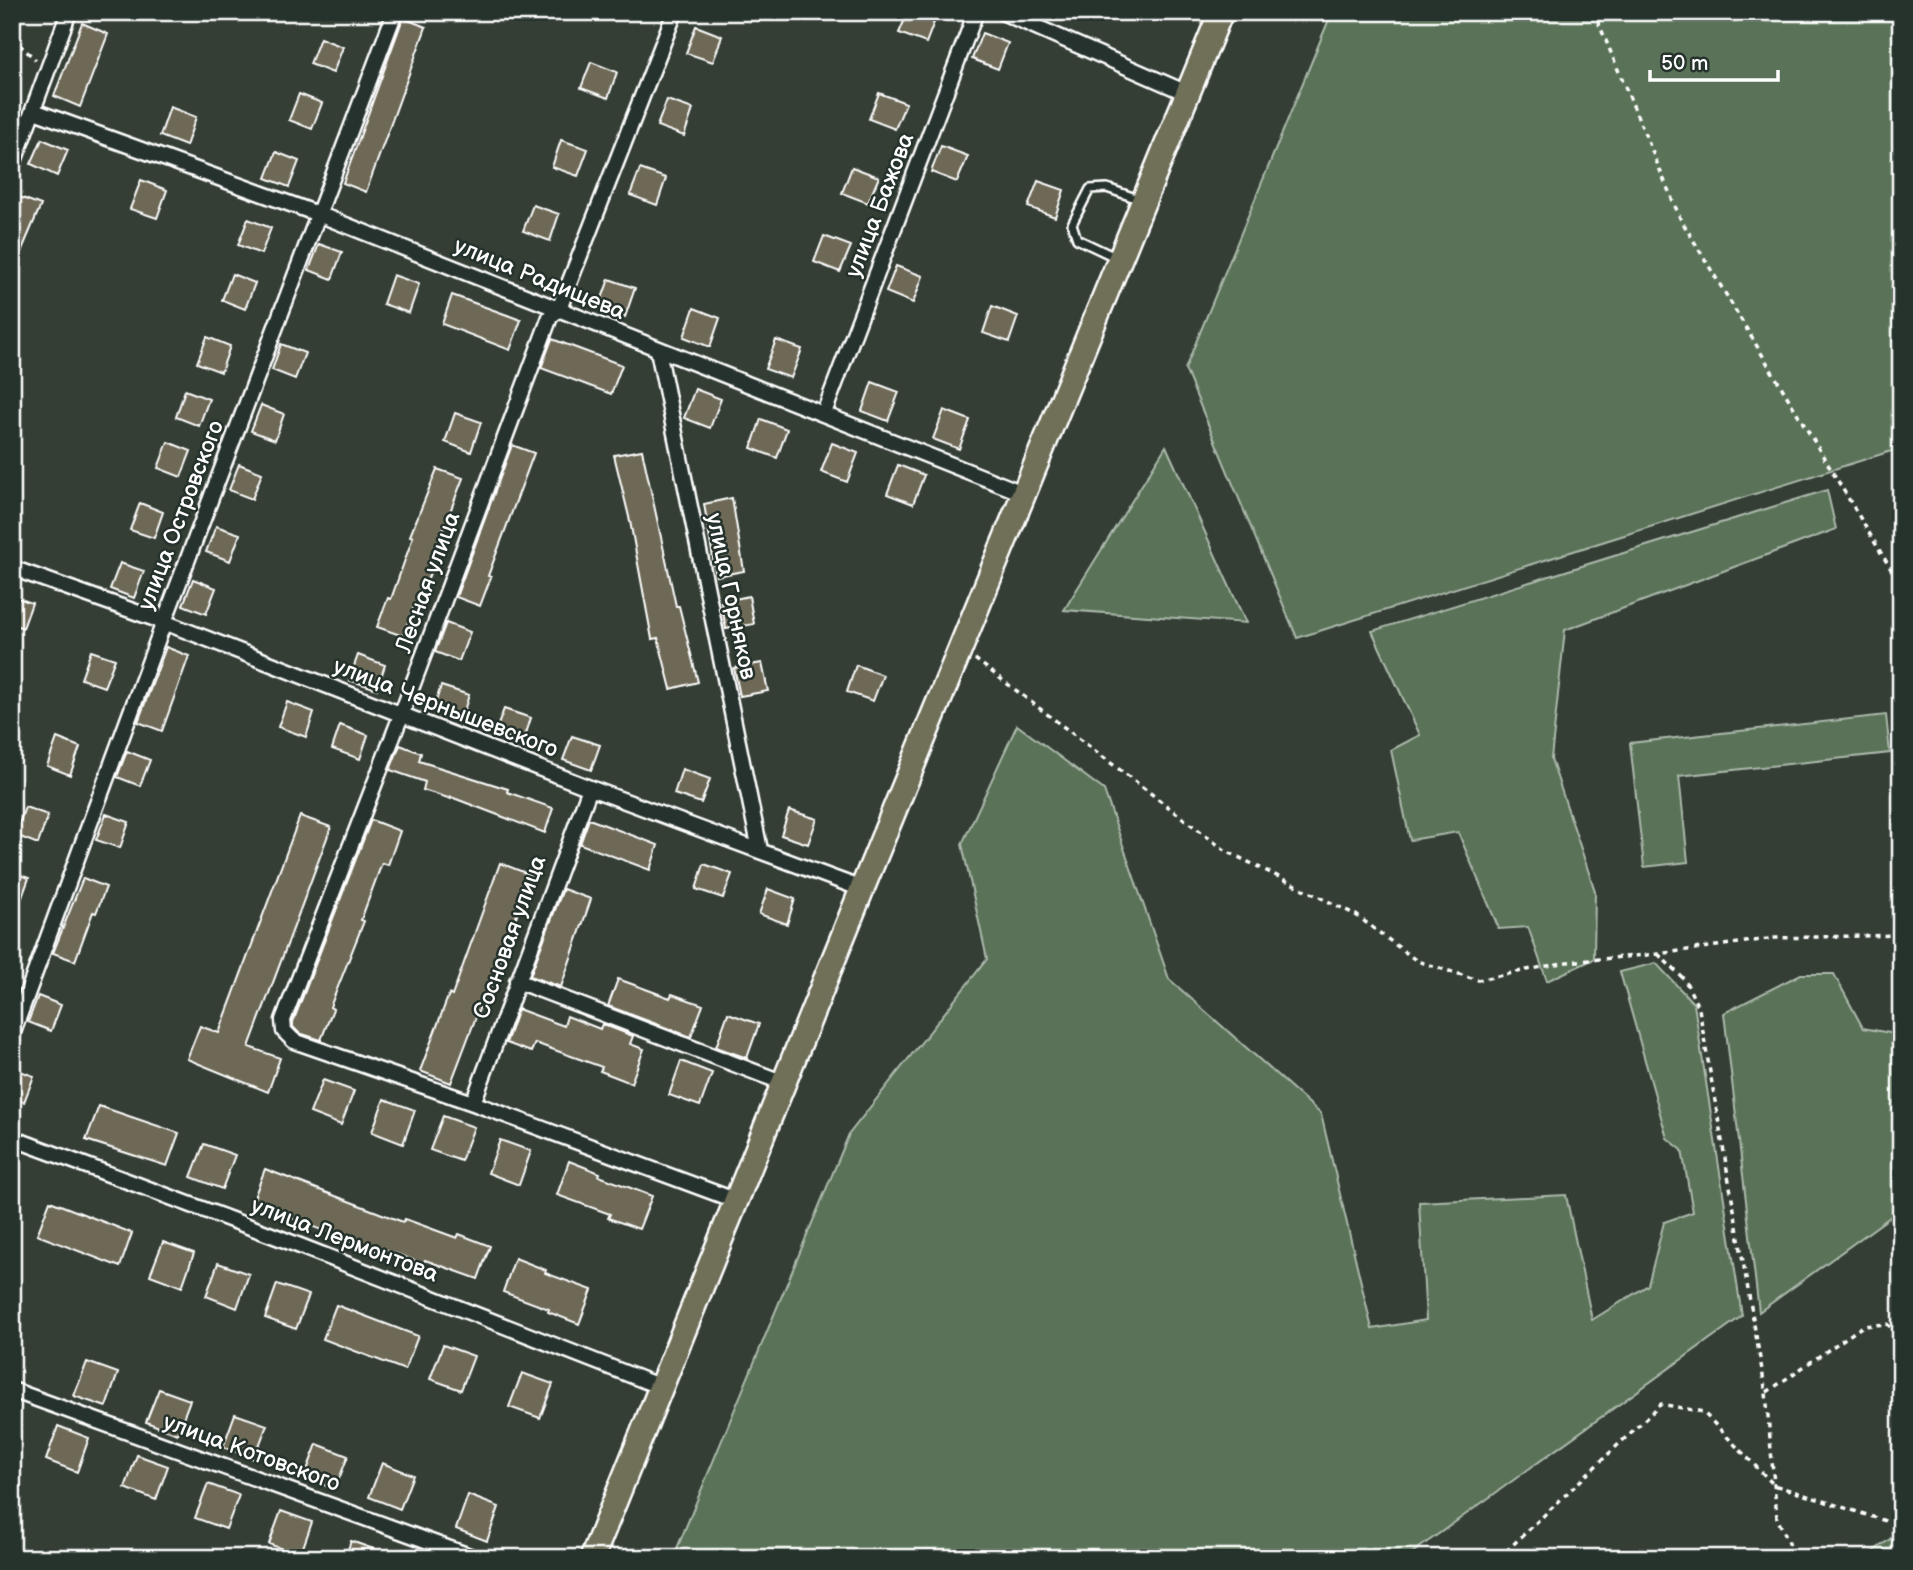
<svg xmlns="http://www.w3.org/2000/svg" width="1913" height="1570" viewBox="0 0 1913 1570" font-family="'Balsamiq Sans',sans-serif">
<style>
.green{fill:#5a7358;stroke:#acb9ac;stroke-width:2}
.building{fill:#6e6957;stroke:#fff;stroke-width:2}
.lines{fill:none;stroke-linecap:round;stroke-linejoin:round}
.service-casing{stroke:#fff;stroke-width:12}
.minor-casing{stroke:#fff;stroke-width:19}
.trunk-casing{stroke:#fff;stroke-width:28}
.path{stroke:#fff;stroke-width:3.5;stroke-dasharray:5 5;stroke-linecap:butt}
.service{stroke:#26332d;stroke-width:7}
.minor{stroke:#26332d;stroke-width:14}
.trunk{stroke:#706f59;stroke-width:23}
.labels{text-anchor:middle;stroke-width:5;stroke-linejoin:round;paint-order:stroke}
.street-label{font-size:23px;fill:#fff;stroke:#26332d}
</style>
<rect width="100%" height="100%" fill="#343e35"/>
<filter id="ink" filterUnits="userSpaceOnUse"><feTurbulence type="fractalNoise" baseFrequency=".0143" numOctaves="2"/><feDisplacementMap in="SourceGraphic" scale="14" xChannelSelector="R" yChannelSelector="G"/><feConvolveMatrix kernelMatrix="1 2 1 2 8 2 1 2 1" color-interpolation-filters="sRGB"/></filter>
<g filter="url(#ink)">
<path class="green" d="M1332 12H1901V448L1297 638 1185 369Z
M1166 446 1246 623 1064 610Z
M1827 490 1836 529 1565 630 1551 759 1595 891 1594 959 1547 981 1528 927 1499 929 1458 832 1410 840 1391 750 1420 735 1372 631Z
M1886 715 1890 753 1679 776 1688 862 1644 867 1630 743Z
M1017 725 1104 790 1169 979 1321 1114 1372 1329 1426 1320 1419 1202 1566 1195 1592 1320 1648 1285 1664 1222 1693 1212 1682 1150 1667 1138 1620 972 1656 963 1694 1004 1742 1316 1405 1558H673L849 1134 987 959 962 844Z
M1801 974H1834L1863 1028 1901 1035V1209L1759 1312 1724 1013Z
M1901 1531V1558H1864Z"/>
<path class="building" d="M908 12H924L936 17 926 43 899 33Z
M403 18 426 27 366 192 343 183Z
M82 23 108 34 80 107 54 96Z
M696 26 722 36 713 62 686 53Z
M982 33 1008 43 998 69 972 59Z
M320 38 343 47 333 73 310 64Z
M591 62 617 72 608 98 581 88Z
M879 93 906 103 895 129 869 119Z
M299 94 322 103 312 129 289 120Z
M667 100 693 109 684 136 657 126Z
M170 107 196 117 186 146 160 136Z
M42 139 68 150 57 176 31 164Z
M561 140 588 149 578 176 552 167Z
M941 146 968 156 957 182 931 172Z
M276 152 299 161 289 187 266 178Z
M852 167 879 177 868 203 842 193Z
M640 169 666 178 657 205 630 195Z
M141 180 167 190 157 218 130 209Z
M1038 181 1064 190 1055 217 1028 207Z
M12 194 41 205 12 273Z
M533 205 559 214 550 241 523 231Z
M248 219 271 228 261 254 238 245Z
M824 236 851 246 840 272 814 262Z
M319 244 342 252 332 279 309 270Z
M896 266 923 276 913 303 886 292Z
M232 274 255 283 245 309 222 300Z
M393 275 419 284 409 313 383 304Z
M609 279 635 288 625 317 599 307Z
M452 295 521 320 510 350 442 324Z
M992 306 1018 316 1009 342 983 333Z
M694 308 720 318 710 347 684 337Z
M207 337 230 346 221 372 197 363Z
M552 339 622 365 611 394 541 368Z
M776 340 802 349 791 378 765 369Z
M281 344 305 353 295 379 272 370Z
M872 382 899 392 888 421 862 411Z
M695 389 721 399 710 428 684 418Z
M185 390 209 399 199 426 176 417Z
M261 405 284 414 275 440 251 431Z
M944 410 970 420 959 449 933 439Z
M455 413 481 422 471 452 445 442Z
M761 419 787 429 777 458 751 448Z
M168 442 191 451 181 477 158 468Z
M832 443 858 453 847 482 821 472Z
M512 445 534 453 488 576 491 577 480 606 456 597Z
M642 450 676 606H679L698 682 671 689 658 638 652 639 630 521 614 455Z
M239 464 262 473 252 499 229 490Z
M898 465 924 475 913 504 887 494Z
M437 469 463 478 433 556 436 557 425 586 422 585 403 636 377 627 388 598 391 599 413 537 410 536Z
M732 498 744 571 716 576 704 504Z
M140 503 163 512 154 538 130 530Z
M216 526 240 534 230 561 206 552Z
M120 563 144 571 134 598 110 589Z
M193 579 216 588 206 614 183 605Z
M12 596 32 603 23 628 12 624Z
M749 596 754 624 726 629 721 602Z
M446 623 470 632 459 661 435 652Z
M166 647 189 656 162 731 138 722Z
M91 651 115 659 104 687 81 679Z
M358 655 385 665 377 689 349 680Z
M762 663 768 691 740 696 734 668Z
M856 665 883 675 873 701 847 692Z
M441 686 469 695 461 720 433 710Z
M287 702 314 712 306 737 278 727Z
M504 709 531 718 523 743 495 733Z
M340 725 368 735 360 759 332 749Z
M572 736 600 745 591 770 563 760Z
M57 738 80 747 70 775 47 766Z
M400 745 421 753 419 761 508 789 507 792 553 808 545 833 451 797V799L423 790 425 782 390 770Z
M127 751 150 760 140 786 117 777Z
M682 769 710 779 701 803 674 794Z
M25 807 48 815 38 844 15 835Z
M789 810 817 819 808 844 781 835Z
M106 814 129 822 120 848 96 840Z
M300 816 331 827 249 1047 280 1058 268 1092 187 1059 200 1026 219 1033Z
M589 819 658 845 650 870 580 844Z
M371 820 400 831 388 865 382 863 361 920 364 921 330 1007 333 1009 321 1040 299 1033 293 1027V1022Z
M500 863 531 875 487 998 484 996 451 1083 420 1071 449 994 452 996Z
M704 864 732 874 723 898 696 889Z
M12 872 29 878 14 919H12Z
M83 878 106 887 96 913 93 912 75 961 53 953Z
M563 889 591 899 561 987 530 976Z
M768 889 795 899 787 924 759 914Z
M618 979 670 998 672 994 703 1005 691 1037 608 1006Z
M38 996 61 1005 51 1031 28 1022Z
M518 1009 564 1026 567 1016 600 1029 602 1024 633 1036 630 1044 644 1049 631 1083 600 1071 602 1067 535 1043 531 1052 506 1043Z
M728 1013 759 1024 747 1058 716 1047Z
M681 1061 712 1073 700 1106 669 1095Z
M12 1068 34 1076 24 1102 12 1097Z
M323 1080 354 1091 341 1125 310 1113Z
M384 1099 415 1110 403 1144 372 1132Z
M99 1106 179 1133 167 1166 86 1140Z
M443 1116 474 1127 461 1161 430 1150Z
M500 1140 531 1151 519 1185 488 1173Z
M204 1144 235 1155 222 1189 191 1177Z
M569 1161 600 1173 599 1176 652 1196 639 1229 608 1218 610 1214 557 1195Z
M265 1169 403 1222 405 1219 457 1238 459 1234 490 1246 478 1279 425 1260 423 1264 378 1247 376 1251 252 1203Z
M50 1201 132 1233 120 1267 37 1235Z
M163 1242 194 1253 182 1287 150 1275Z
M515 1258 546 1270 545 1273 592 1290 579 1324 548 1312 549 1309 503 1292Z
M218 1263 249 1274 237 1308 206 1296Z
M277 1284 309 1295 296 1329 265 1318Z
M336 1305 418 1336 405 1370 323 1339Z
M443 1345 474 1356 461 1390 430 1379Z
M87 1362 118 1373 106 1407 74 1396Z
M522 1373 553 1384 540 1418 509 1407Z
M159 1389 190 1400 177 1434 146 1422Z
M235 1414 267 1425 254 1459 223 1447Z
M58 1426 89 1438 77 1472 46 1460Z
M317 1444 348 1456 335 1489 304 1478Z
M137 1455 168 1466 156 1500 125 1488Z
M382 1463 413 1475 400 1509 369 1497Z
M208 1484 239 1495 226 1529 195 1518Z
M468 1495 499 1507 487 1541 456 1529Z
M281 1511 312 1522 300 1556 269 1544Z
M351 1541 393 1556V1558H345Z"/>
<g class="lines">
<g class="service-casing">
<path id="service" d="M1117 258 1077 239 1072 224 1090 189 1107 188 1141 200"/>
</g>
<g class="minor-casing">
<path id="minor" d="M675 12 559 309 550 317 402 713 283 1020 284 1031 294 1041 473 1103 737 1201
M1002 12 1189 94
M34 111 318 214 1025 494
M12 167 69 12
M658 350 760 850
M824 413 976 12
M12 568 164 622 590 788 862 889
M517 981 784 1083
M12 1035 164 622 395 12
M473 1103 590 788
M12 1138 277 1237 661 1387
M12 1390 475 1558"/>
</g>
<g class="trunk-casing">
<path id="trunk" d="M592 1558 862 889 1221 12"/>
</g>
<path class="path" d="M1594 12 1680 218 1901 586
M12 38 36 60
M975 659 1226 851 1356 915 1417 961 1478 980 1567 962 1658 954 1775 938 1901 935
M1658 954 1685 980 1699 1009 1766 1393 1777 1518 1796 1558
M1767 1392 1863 1326 1887 1324 1901 1336
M1499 1558 1661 1404 1703 1412 1774 1485 1901 1526"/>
<use href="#service" class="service"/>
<use href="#minor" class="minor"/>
<use href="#trunk" class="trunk"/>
</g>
</g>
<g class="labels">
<g class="street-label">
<text transform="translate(879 205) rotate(-69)" y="8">улица Бажова</text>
<text transform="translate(540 278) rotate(22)" y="8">улица Радищева</text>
<text transform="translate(180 515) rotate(-69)" y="8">улица Островского</text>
<text transform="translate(427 582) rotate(-70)" y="8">Лесная улица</text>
<text transform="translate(732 596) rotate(78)" y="8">улица Горняков</text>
<text transform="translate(446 707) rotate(21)" y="8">улица Чернышевского</text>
<text transform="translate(509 937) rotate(-70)" y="8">Сосновая улица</text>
<text transform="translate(345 1239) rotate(21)" y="8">улица Лермонтова</text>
<text transform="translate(252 1452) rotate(20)" y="8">улица Котовского</text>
</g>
</g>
<rect width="1913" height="1570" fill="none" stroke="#26332d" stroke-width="42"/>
<rect x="21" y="21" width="1871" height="1528" fill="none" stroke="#fff" stroke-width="2.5" filter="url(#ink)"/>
<path d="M1650 70v10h128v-10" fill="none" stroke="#ffffff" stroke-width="3.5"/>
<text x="1661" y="70" font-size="21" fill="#ffffff" stroke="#26332d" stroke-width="5" paint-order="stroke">50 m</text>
</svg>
